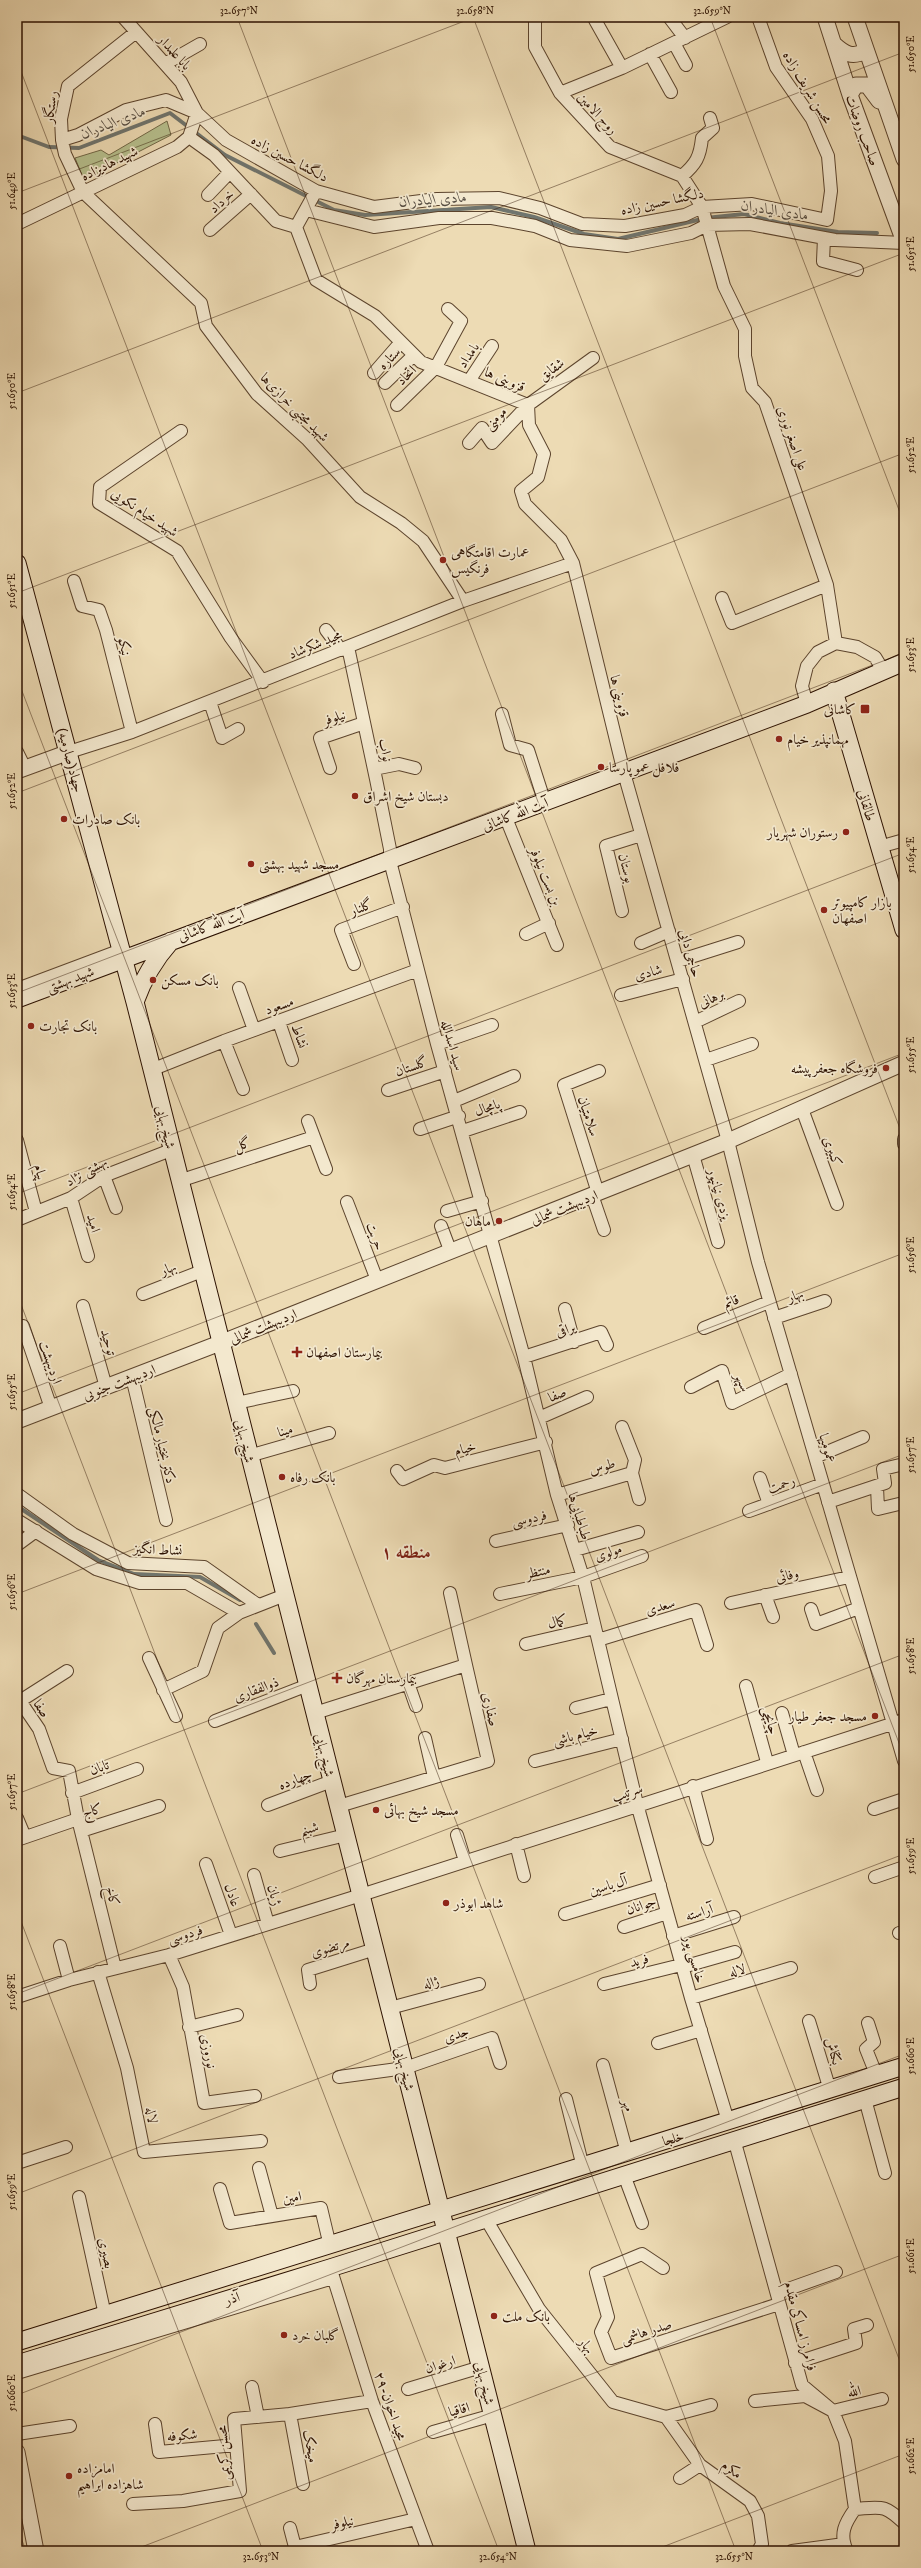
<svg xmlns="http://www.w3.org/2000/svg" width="921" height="2568" viewBox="0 0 921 2568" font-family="'IM FELL DW Pica',Amiri,serif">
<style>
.green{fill:#b7c08e;stroke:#726847}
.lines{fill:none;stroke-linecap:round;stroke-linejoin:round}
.stream{stroke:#70756e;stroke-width:4}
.minor-casing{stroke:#5c442d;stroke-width:14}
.tertiary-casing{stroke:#5c442d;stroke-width:17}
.secondary-casing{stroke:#2c1100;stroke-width:19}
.minor{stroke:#f3e8ce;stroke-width:12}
.tertiary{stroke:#f3e8ce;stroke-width:15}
.secondary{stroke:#f3e8ce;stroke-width:17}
.ticks{fill:none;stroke:#2c1100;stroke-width:1;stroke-opacity:0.45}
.poi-dot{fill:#8f2418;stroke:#f3e8ce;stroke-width:1.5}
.labels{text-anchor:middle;stroke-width:3.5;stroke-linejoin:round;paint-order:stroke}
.street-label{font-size:14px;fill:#2c1100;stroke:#f3e8ce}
.poi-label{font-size:14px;fill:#2c1100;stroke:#f3e8ce;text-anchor:start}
.water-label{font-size:15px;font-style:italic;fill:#544b40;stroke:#f3e8ce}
.district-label{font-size:18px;font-weight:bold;fill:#7a1f14;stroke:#f3e8ce}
.neatline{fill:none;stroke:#2c1100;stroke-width:1.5}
.ticks-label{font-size:10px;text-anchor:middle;fill:#2c1100}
</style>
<rect width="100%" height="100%" fill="#eddbb4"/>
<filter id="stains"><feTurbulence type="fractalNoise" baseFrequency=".005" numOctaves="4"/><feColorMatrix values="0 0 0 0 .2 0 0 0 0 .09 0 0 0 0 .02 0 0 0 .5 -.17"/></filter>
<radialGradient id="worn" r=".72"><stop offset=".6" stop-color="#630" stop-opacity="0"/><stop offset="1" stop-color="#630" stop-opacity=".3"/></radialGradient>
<path class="green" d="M167 121 171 135 84 180 75 158 101 150 109 155Z"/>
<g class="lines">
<path class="stream" d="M17 135 49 147 79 148 170 113 225 155 334 210 365 215 491 207 534 217 584 234 618 239 706 218 744 214 780 223 838 232 877 233
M17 1506 98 1560 134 1574 200 1577 240 1600
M256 1624 274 1653"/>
<g class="minor-casing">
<path id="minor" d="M123 17 181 82 197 113
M535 17V47L560 93 610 147 682 176 702 207 724 286 745 329V356L752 388 765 402 827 585 836 643
M669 17 685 38
M595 20 622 68
M136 32 68 86 61 119 62 140 65 154 83 192 201 303 206 326 257 394 307 439 360 497 401 523 423 541 463 601
M674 43 686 65
M650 54 671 92
M165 64 200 44
M560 93 622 68 727 17
M189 137 214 155 276 221 296 227
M62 140 78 135 126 110 166 100 197 113 226 140 316 191 374 207 437 199 499 198 540 208 582 224 625 226 685 215 702 207 752 204 827 220 831 191 828 156 812 119 776 67 758 17
M682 176C696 164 700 157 702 138L713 128 710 118
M208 195 230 172
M306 210 374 227 439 218H492L535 226 570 240 627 246 691 233 707 225 750 224 835 240 904 243
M17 224 177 147 189 137 197 113
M296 227 316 280 375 316 421 362 528 405 529 425 544 454 538 477 521 491 525 504 561 540 573 563 624 773 728 1141 758 1262 904 1761
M296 227 316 191
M210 230 251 194
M824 238 823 261 857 270
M374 373 401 342
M469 381 492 346
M385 383 414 355
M397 405 436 367 461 321 448 309
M181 431 100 487 99 503 177 551 231 638 263 682
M469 443 482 428 492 443 528 405 593 358
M74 581 82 606 99 610 106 630 132 732
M722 598 732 623 827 585
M326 630 341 650
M348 647 376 779 390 849V861L437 1044 524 1357 557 1495 583 1577 637 1804 691 1998 728 2121
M210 702 222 738 238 729
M807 704 802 686 807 666 818 652 836 643 857 647 875 657 883 670
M502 714 510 745 528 750 545 803
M17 752 25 768
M69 752 132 732 463 601 573 563
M330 768 320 738 364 723
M374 769 399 764 415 768
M506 818 557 945
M879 847 904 840
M622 911 606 846 641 835
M526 934 549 923
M641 943 669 931
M678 961 738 942
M354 964 341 930 403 907
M239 988 254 1030
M17 989 121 950
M621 995 683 979
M279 1022 292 1060
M695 1022 739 1001
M224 1041 243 1089
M437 1044 492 1025
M706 1060 752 1044
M151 1070 224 1041 418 970
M388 1090 445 1071
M454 1101 514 1076
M802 1109 837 1204
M308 1121 326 1169
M420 1129 459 1116
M463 1131 520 1112
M904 1139V1144
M17 1140 36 1212
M693 1155 718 1242
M104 1176 116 1208
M179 1181 314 1137
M598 1193 564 1085 599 1071
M592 1195 604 1230
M71 1198 88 1256
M347 1202 377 1280
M447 1211 482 1201
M17 1220 71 1198 104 1176 171 1150
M441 1226 450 1250
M143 1294 202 1271
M83 1306 106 1387
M565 1309 574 1342
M774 1318 825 1301
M23 1326 51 1408
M704 1328 769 1302
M524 1357 601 1332 607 1345
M132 1377 166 1520
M691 1387 722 1371 732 1403 791 1374
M236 1403 293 1391
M539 1418 587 1397
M249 1456 329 1433
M815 1457 863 1437
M397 1471 403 1479 434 1465 445 1468 546 1442
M632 1473 639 1499
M760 1478 769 1504
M877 1487 878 1509 903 1503
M17 1494 73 1534 128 1563 204 1567 258 1605
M557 1495 632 1473 635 1460 622 1427
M828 1502 885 1483 883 1469 904 1464
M749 1511 823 1484
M17 1520 96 1569 140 1583H187L239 1613
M496 1541 568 1525
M17 1545 36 1531
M575 1550 638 1532
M450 1593 466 1665
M500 1594 583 1577 642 1556
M765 1595 773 1617
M731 1603 849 1577
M811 1609 816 1624 859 1608
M598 1640 696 1610 707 1645
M526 1644 595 1628
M149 1658 176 1716
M67 1671 20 1701 39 1729 53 1768 69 1771 78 1819
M408 1683 416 1706
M746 1686 767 1762
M163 1690 203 1671 218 1628 239 1613 285 1595
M576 1708 611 1699
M315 1713 466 1665 488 1761 339 1806
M782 1713 794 1755
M215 1721 308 1685
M425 1738 434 1777
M804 1752 817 1790
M535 1761 622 1739
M693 1786 707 1839
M72 1793 137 1769
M268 1805 332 1781
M874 1809 904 1799
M17 1818 25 1837
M81 1831 115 1968
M457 1835 465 1861
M17 1840 78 1819 81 1831 159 1806
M516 1844 524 1876
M280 1851 346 1835
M206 1864 231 1935
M254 1875 268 1924
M875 1877 904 1867
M565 1914 660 1885
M624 1927 667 1913
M899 1933 904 1932
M673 1936 734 1917
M60 1946 69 1980
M169 1955 183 1987 204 2103 255 2096
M98 1972 127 2068 144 2152 261 2141
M310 1984 308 1970 375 1949
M604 1984 681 1965 686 1966 735 1952
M17 1997 69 1980 169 1955 361 1895 904 1720
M691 1998 791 1968
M390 2008 479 1984
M809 2021 830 2090
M868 2023 874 2042 866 2049 876 2074
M189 2027 237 2015
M658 2043 701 2030
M603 2065 627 2153
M339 2077 405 2068 492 2038 500 2063
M566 2099 583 2167
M865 2099 885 2173
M734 2139 802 2385 833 2411 845 2441 855 2509
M17 2163 66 2147
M259 2168 272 2216
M624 2175 642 2223
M220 2189 230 2223 321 2208 330 2246
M79 2197 105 2315
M486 2219 539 2309 613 2402 666 2417 711 2405
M663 2268 642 2254 596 2273 608 2317 601 2332 611 2358 779 2304
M331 2270 372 2401 428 2551
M777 2293 836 2272
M795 2363 856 2343 854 2329 867 2325
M17 2373 333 2278
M252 2387 258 2417
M408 2389 481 2367
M755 2401 805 2396 833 2411 882 2399
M290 2414 303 2484
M666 2417 700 2465 750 2501 758 2516 762 2544 758 2551
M155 2424 159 2452 236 2445
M433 2432 493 2415
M17 2434 70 2426
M680 2478 700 2465
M133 2504 183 2501 240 2491 234 2419 290 2414 372 2401
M290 2528 295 2547 416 2519
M792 2551 844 2544
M847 2551C839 2534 845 2523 855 2509 882 2507 884 2504 904 2523"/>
</g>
<g class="tertiary-casing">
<path id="tertiary" d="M825 17 850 95 904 242
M855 17 904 159
M834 44C845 54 852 58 866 51
M850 95 856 85H867L879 101
M17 771 69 752
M17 1421 220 1343 728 1141 904 1063
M17 2452 36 2551"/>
</g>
<g class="secondary-casing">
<path id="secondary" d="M17 563 135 1002 527 2551
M834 691 904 930
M17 999 807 704 904 662
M135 1002C143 979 155 959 171 941
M17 2342 904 2066
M17 2364 330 2268 904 2087"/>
</g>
<use href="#minor" class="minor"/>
<use href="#tertiary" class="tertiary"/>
<use href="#secondary" class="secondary"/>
</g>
<path class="ticks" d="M237 17 904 1756M473 17 904 1139M710 17 904 523M17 61 904 2372M17 193 475 17M17 393 904 52M17 593 904 253M17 678 736 2551M17 793 904 453M17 993 904 653M17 1194 904 853M17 1294 499 2551M17 1394 904 1053M17 1594 904 1253M17 1794 904 1454M17 1911 263 2551M17 1994 904 1654M17 2194 904 1854M17 2395 904 2054M17 2527 26 2551M131 2551 904 2254M652 2551 904 2454"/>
<g class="poi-dot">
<circle cx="443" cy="560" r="4"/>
<rect x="860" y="704" width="10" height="10" rx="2"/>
<circle cx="779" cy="739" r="4"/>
<circle cx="601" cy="767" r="4"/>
<circle cx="355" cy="796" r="4"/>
<circle cx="64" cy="819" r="4"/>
<circle cx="846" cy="832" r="4"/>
<circle cx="251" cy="864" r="4"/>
<circle cx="824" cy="910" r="4"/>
<circle cx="153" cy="980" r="4"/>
<circle cx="31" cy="1026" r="4"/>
<circle cx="886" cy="1068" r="4"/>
<circle cx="499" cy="1221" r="4"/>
<path d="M295 1346h4v4h4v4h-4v4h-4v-4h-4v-4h4z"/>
<circle cx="282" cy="1477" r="4"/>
<path d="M335 1672h4v4h4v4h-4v4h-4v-4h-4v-4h4z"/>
<circle cx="875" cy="1716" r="4"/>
<circle cx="376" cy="1810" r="4"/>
<circle cx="446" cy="1903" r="4"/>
<circle cx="494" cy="2316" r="4"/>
<circle cx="284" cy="2335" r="4"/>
<circle cx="69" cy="2476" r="4"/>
</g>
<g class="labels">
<g class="street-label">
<text transform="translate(175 52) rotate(48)" y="5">بابا علمدار</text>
<text transform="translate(808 87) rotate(59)" y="5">محسن شریف زاده</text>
<text transform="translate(50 107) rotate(-82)" y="5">رستگار</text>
<text transform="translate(598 113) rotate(47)" y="5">روح الامین</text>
<text transform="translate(863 130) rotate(70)" y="5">صاحب روضات</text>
<text transform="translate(290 158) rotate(28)" y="5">دلگشا حسین زاده</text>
<text transform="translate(109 163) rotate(-26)" y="5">شهید هادیزاده</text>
<text transform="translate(221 201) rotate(-42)" y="5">خرداد</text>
<text transform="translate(662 201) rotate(-12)" y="5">دلگشا حسین زاده</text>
<text transform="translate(468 355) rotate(-56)" y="5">بامداد</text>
<text transform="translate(389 358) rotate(-45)" y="5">ستاره</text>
<text transform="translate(551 369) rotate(-36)" y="5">شقایق</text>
<text transform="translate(406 375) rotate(-44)" y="5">اتحاد</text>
<text transform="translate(505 379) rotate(23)" y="5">قزوینی ها</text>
<text transform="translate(295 407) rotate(45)" y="5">شهید مجتبی خرازی‌ها</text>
<text transform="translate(495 418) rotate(-45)" y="5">مومنی</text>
<text transform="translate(793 438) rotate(71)" y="5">علی اصغر نوری</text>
<text transform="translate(145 512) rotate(33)" y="5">شهید خیام نکویی</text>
<text transform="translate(315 644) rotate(-22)" y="5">مجید شکرشاد</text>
<text transform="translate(125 646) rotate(76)" y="5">نیکو</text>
<text transform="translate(620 696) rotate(76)" y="5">قزوینی ها</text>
<text transform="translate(334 717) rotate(-18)" y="5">نیلوفر</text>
<text transform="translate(386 750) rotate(78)" y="5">نواب</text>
<text transform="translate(71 760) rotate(75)" y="5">جهاد(صارمیه)</text>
<text transform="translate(867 805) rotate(74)" y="5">طالقانی</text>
<text transform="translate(515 814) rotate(-21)" y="5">آیت الله کاشانی</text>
<text transform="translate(627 868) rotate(76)" y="5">بوستان</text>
<text transform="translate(546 876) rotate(68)" y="5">بن بست نیلوفر</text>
<text transform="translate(361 907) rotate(-20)" y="5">گلنار</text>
<text transform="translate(211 925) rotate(-20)" y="5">آیت الله کاشانی</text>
<text transform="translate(691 953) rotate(74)" y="5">حاجی دایی</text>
<text transform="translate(648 972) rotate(-15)" y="5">شادی</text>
<text transform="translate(70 979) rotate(-21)" y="5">شهید بهشتی</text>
<text transform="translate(711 998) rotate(-25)" y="5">برهانی</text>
<text transform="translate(279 1005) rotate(-20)" y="5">مسعود</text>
<text transform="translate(300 1036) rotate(72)" y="5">نشاط</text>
<text transform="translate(453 1045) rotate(74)" y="5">سید اسدالله</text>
<text transform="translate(411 1066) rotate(-19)" y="5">گلستان</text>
<text transform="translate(487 1107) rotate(-19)" y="5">پامچال</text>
<text transform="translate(589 1116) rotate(72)" y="5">سلامتیان</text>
<text transform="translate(166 1127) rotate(76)" y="5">شیخ بهایی</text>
<text transform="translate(242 1144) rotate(-18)" y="5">گل</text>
<text transform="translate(833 1151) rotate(70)" y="5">کبیری</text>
<text transform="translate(86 1171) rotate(-30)" y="5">بهشتی نژاد</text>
<text transform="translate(41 1172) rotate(75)" y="5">پیام</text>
<text transform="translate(720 1194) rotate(74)" y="5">یزدی نیانپور</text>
<text transform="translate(564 1207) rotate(-22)" y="5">اردیبهشت شمالی</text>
<text transform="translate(94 1223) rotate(73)" y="5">امید</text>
<text transform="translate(376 1236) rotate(69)" y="5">حریت</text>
<text transform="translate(168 1268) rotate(-21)" y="5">بهار</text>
<text transform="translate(795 1295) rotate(-19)" y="5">بهار</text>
<text transform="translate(731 1301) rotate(-22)" y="5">قائم</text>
<text transform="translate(263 1326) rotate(-22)" y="5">اردیبهشت شمالی</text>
<text transform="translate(565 1329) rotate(-18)" y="5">یراقی</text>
<text transform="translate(109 1342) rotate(74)" y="5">توحید</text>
<text transform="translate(51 1362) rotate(71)" y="5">اردیبهشت</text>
<text transform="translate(119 1382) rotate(-21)" y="5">اردیبهشت جنوبی</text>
<text transform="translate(743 1382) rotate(67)" y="5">سپهر</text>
<text transform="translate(557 1394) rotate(-23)" y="5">صفا</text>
<text transform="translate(285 1430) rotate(-16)" y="5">مینا</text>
<text transform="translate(245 1441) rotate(76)" y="5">شیخ بهایی</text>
<text transform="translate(163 1445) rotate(77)" y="5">دکتر بختیار مالکی</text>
<text transform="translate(465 1448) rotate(-14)" y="5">خیام</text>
<text transform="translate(828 1448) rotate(74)" y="5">عمومیها</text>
<text transform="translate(602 1466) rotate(-16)" y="5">طوس</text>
<text transform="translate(781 1484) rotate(-20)" y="5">رحمت</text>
<text transform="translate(580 1516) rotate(73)" y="5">طباطبایی‌ها</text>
<text transform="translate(529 1518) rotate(-12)" y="5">فردوسی</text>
<text transform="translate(158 1549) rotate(3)" y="5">نشاط انگیز</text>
<text transform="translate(608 1552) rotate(-19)" y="5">مولوی</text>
<text transform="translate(538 1571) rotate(-12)" y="5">منتظر</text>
<text transform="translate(787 1575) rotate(-13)" y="5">وفائی</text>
<text transform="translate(660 1606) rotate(-17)" y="5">سعدی</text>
<text transform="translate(557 1621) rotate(-14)" y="5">کمال</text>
<text transform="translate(256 1689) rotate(-21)" y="5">ذوالفقاری</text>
<text transform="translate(42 1708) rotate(56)" y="5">صفا</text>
<text transform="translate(491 1709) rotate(77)" y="5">صفاری</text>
<text transform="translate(771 1720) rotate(74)" y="5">چایچی</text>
<text transform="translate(575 1735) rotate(-14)" y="5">خیام باشی</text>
<text transform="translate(325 1755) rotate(76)" y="5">شیخ بهایی</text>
<text transform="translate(99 1767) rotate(-20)" y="5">تابان</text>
<text transform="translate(295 1779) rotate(-21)" y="5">چهارده</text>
<text transform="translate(627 1792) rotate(-18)" y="5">سرتیپ</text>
<text transform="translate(92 1810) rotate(-14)" y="5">کاج</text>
<text transform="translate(309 1828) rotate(-14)" y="5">شبنم</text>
<text transform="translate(608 1885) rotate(-17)" y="5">آل یاسین</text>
<text transform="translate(233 1895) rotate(71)" y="5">عادل</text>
<text transform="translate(275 1895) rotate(75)" y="5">ژیان</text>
<text transform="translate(113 1896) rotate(76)" y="5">کاخ</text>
<text transform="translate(641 1905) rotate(-18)" y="5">جوانان</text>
<text transform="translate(699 1912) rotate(-17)" y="5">آراسته</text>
<text transform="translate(185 1934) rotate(-17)" y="5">فردوسی</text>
<text transform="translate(330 1947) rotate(-17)" y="5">مرتضوی</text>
<text transform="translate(695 1959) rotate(74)" y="5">خامسی پور</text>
<text transform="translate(639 1960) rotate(-14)" y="5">فرید</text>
<text transform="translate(737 1970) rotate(-16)" y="5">لاله</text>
<text transform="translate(431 1982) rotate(-15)" y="5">ژاله</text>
<text transform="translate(456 2034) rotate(-19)" y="5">جدی</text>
<text transform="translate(209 2051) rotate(79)" y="5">نوروزی</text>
<text transform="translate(834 2051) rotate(73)" y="5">بکتاش</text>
<text transform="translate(405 2069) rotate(76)" y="5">شیخ بهایی</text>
<text transform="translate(629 2105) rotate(75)" y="5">مهر</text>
<text transform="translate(152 2115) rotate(79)" y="5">لاله</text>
<text transform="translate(673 2138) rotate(-17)" y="5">خلجا</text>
<text transform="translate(292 2197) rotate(-10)" y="5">امین</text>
<text transform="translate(107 2253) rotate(78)" y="5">بصیری</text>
<text transform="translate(232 2298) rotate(-17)" y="5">آذر</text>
<text transform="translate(801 2326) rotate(75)" y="5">فرامرز امساکی مقدم</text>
<text transform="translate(646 2331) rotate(-18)" y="5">صدر هاشمی</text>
<text transform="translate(587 2345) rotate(52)" y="5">بهار</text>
<text transform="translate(440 2364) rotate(-17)" y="5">ارغوان</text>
<text transform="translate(485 2383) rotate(76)" y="5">شیخ بهایی</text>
<text transform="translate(854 2391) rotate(-13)" y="5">الله</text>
<text transform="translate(391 2406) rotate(71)" y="5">۲۹-مجید اخوان</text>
<text transform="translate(459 2409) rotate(-15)" y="5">اقاقیا</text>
<text transform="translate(182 2435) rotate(-5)" y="5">شکوفه</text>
<text transform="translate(311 2446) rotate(80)" y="5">میخک</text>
<text transform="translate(223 2453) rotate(-93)" y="5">محسن کریمی</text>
<text transform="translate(732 2469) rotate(36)" y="5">مکرم</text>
<text transform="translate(342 2522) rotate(-13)" y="5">نیلوفر</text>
</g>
<g class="poi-label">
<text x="451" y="557">عمارت اقامتگاهی<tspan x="451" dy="16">فرنگیس</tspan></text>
<text x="856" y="714" text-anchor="end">کاشانی</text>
<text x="787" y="744">مهمانپذیر خیام</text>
<text x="609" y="772">فلافل عمو پارسا</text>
<text x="363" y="801">دبستان شیخ اشراق</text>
<text x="72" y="824">بانک صادرات</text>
<text x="838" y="837" text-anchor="end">رستوران شهریار</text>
<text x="259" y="869">مسجد شهید بهشتی</text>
<text x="832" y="907">بازار کامپیوتر<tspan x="832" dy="16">اصفهان</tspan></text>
<text x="161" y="985">بانک مسکن</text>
<text x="39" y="1031">بانک تجارت</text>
<text x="878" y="1073" text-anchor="end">فروشگاه جعفرپیشه</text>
<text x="491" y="1226" text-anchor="end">ماهان</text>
<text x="306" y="1357">بیمارستان اصفهان</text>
<text x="290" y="1482">بانک رفاه</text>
<text x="346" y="1683">بیمارستان مهرگان</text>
<text x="867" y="1721" text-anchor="end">مسجد جعفر طیار</text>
<text x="384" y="1815">مسجد شیخ بهائی</text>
<text x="454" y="1908">شاهد ابوذر</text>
<text x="502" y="2321">بانک ملت</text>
<text x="292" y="2340">گلبان خرد</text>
<text x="77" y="2473">امامزاده<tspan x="77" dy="16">شاهزاده ابراهیم</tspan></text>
</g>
<g class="water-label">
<text transform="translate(113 122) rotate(-21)" y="5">مادی الیادران</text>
<text transform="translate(433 199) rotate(-4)" y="5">مادی الیادران</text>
<text transform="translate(775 210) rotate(9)" y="5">مادی الیادران</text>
</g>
<g class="district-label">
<text x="406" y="1558">منطقه ۱</text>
</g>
</g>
<rect width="921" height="2568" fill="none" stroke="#eddbb4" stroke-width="44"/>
<rect x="22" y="22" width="877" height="2524" class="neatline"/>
<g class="ticks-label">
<text x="239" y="14">32.657°N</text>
<text x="475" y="14">32.658°N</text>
<text x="712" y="14">32.659°N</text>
<text transform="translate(910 54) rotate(-90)" y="4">51.650°E</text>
<text transform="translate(11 191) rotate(-90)" y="4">51.649°E</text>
<text transform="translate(910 254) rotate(-90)" y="4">51.651°E</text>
<text transform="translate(11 391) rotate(-90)" y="4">51.650°E</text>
<text transform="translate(910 455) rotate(-90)" y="4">51.652°E</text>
<text transform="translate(11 591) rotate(-90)" y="4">51.651°E</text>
<text transform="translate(910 655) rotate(-90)" y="4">51.653°E</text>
<text transform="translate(11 791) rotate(-90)" y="4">51.652°E</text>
<text transform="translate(910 855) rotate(-90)" y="4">51.654°E</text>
<text transform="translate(11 991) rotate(-90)" y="4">51.653°E</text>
<text transform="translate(910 1055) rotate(-90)" y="4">51.655°E</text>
<text transform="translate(11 1192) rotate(-90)" y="4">51.654°E</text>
<text transform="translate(910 1255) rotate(-90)" y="4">51.656°E</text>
<text transform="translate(11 1392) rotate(-90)" y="4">51.655°E</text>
<text transform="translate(910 1455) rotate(-90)" y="4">51.657°E</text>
<text transform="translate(11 1592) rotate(-90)" y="4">51.656°E</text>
<text transform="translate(910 1656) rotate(-90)" y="4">51.658°E</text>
<text transform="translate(11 1792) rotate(-90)" y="4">51.657°E</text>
<text transform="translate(910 1856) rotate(-90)" y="4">51.659°E</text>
<text transform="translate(11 1992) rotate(-90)" y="4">51.658°E</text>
<text transform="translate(910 2056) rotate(-90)" y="4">51.660°E</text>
<text transform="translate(11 2192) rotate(-90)" y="4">51.659°E</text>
<text transform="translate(910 2256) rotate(-90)" y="4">51.661°E</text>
<text transform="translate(11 2393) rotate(-90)" y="4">51.660°E</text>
<text transform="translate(910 2456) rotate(-90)" y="4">51.662°E</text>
<text x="261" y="2560">32.653°N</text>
<text x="498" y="2560">32.654°N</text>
<text x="734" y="2560">32.655°N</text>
</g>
<rect width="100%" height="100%" filter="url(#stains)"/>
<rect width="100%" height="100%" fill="url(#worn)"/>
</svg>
